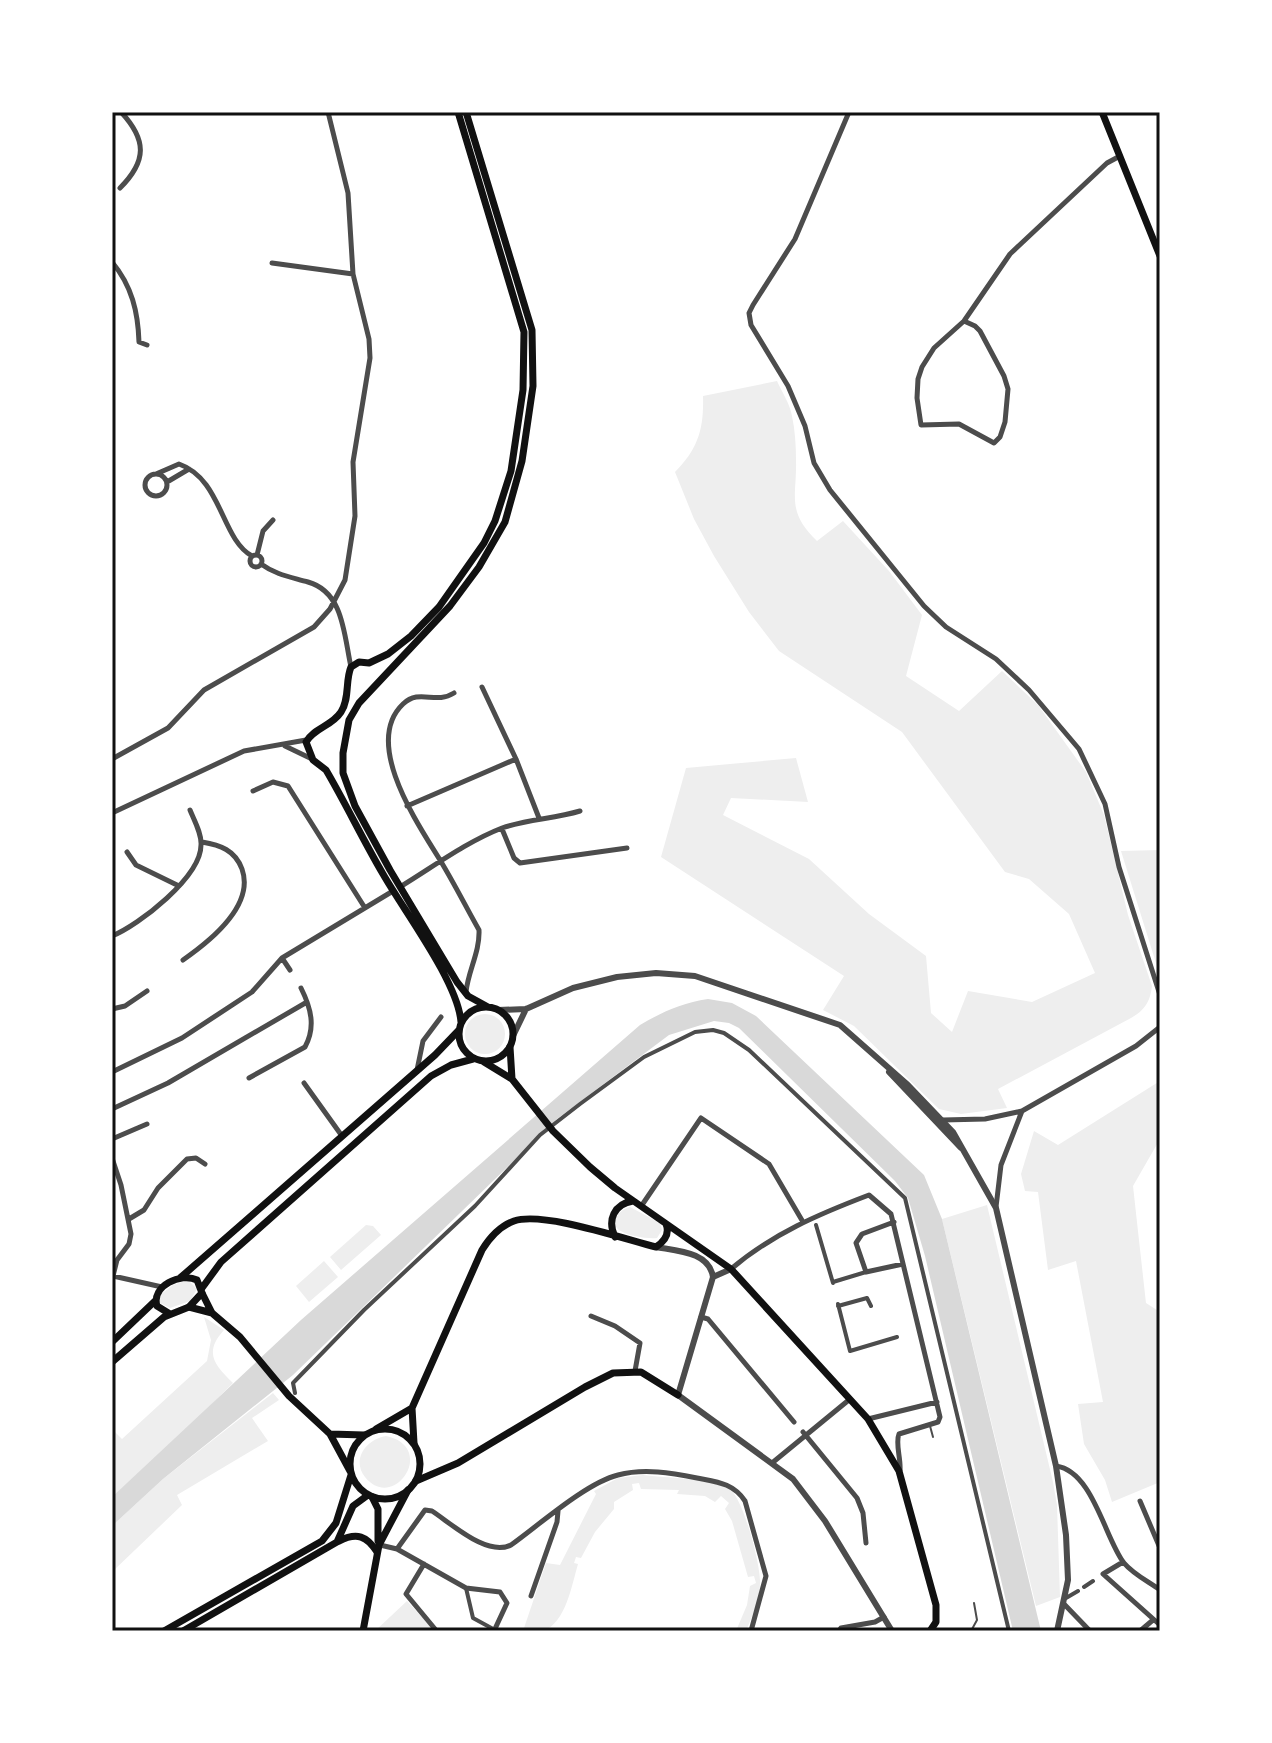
<svg xmlns="http://www.w3.org/2000/svg" width="1272" height="1743" viewBox="0 0 1272 1743" font-family="Inter,sans-serif">
<style>
.green{fill:#eee}
.water{fill:#d9d9d9}
.lines{fill:none;stroke-linecap:round;stroke-linejoin:round}
.service{stroke:#4c4c4c;stroke-width:2}
.pedestrian{stroke:#4c4c4c;stroke-width:4}
.minor{stroke:#4c4c4c;stroke-width:5}
.tertiary{stroke:#4c4c4c;stroke-width:6}
.secondary{stroke:#111;stroke-width:7}
.primary{stroke:#111;stroke-width:7}
.neatline{fill:none;stroke:#111;stroke-width:3}
</style>
<rect width="100%" height="100%" fill="#fff"/>
<path class="green" d="M777 381C782 392 790 404 792 416 795 430 796 446 796 460 797 497 786 511 817 541L843 521 889 571 922 615 906 676 959 711 1002 671 1038 705 1086 772 1104 815 1128 915 1152 986C1150 1002 1145 1010 1131 1018L998 1089 1007 1108 961 1114 939 1109 854 1026 823 1010 844 976 661 857 686 768 796 758 808 802 731 798 723 815 809 859 869 914 926 956 931 1013 952 1032 968 991 1032 1002 1095 973 1069 914 1029 879 1005 872 902 732 779 651 749 612 714 556 694 519 675 472C698 449 704 429 703 396Z
M1160 850V976L1121 851Z
M465 1034a20 20 0 1 1 40 0a20 20 0 1 1-40 0Z
M1160 1081V1139L1133 1186 1146 1303 1160 1312V1482L1112 1502 1105 1480 1084 1444 1078 1404 1103 1402 1076 1261 1048 1270 1038 1192 1025 1191 1021 1174 1034 1131 1058 1145Z
M987 1205 1053 1482 1057 1505 1060 1597 1036 1606 942 1219Z
M630 1207 660 1223 662 1230 657 1238C648 1239 627 1236 619 1230 608 1221 621 1209 630 1207Z
M366 1225 373 1226 381 1235 341 1270 330 1257Z
M324 1261 338 1277 309 1302 296 1286Z
M188 1280 197 1289 190 1301 170 1308 160 1303V1295L173 1285Z
M204 1317 224 1330C203 1353 215 1365 233 1383L166 1449 112 1497V1429L122 1439 207 1361 211 1340Z
M273 1393 279 1400 252 1418 268 1441 177 1495 182 1505 112 1572V1526L163 1479Z
M386 1436C438 1447 394 1513 365 1477 351 1459 367 1439 386 1436Z
M643 1475C667 1478 708 1478 729 1489 743 1496 761 1566 760 1583 760 1598 752 1617 746 1631H736L747 1605 750 1586 756 1583 754 1576 748 1577 732 1521 725 1509 729 1503 721 1496 715 1502 705 1496 677 1494 679 1490 641 1489 639 1483 632 1484 633 1490 614 1502V1509L595 1532 581 1558 576 1557 574 1563 578 1564C572 1584 566 1623 543 1631 538 1633 529 1631 523 1631L546 1563 560 1565 596 1494 594 1491 618 1478Z
M407 1601 432 1628 430 1631H375Z"/>
<path class="water" d="M708 999 732 1003 756 1016 924 1175 942 1219 1041 1631H1013L925 1256 908 1198 895 1181 739 1028 729 1023 714 1021 669 1035 557 1119 293 1375 163 1479 112 1526V1497L301 1320 640 1025C662 1012 682 1003 708 999Z"/>
<g class="lines">
<path class="service" d="M930 1426 933 1437
M971 1631 977 1620 974 1603"/>
<path class="pedestrian" d="M816 1225 833 1283
M833 1282 866 1272
M838 1304 850 1351 897 1337
M838 1306 867 1298 871 1306
M295 1393 293 1383 364 1310 475 1206 540 1135 580 1104 644 1057 695 1032 713 1030 724 1033 749 1050 905 1198 1009 1631
M1084 1587 1093 1581
M466 1588 473 1618 495 1630
M1066 1598 1078 1591"/>
<path class="minor" d="M849 112 795 239 753 305 749 313 751 325 788 386 805 426 814 463 830 490 924 606 946 627 996 659 1029 690 1079 749 1105 804 1119 867 1160 995
M120 188C147 161 147 140 121 112
M112 262C132 286 138 312 139 342L147 345
M272 263 353 274
M964 321 975 326 980 331 1004 376 1008 389 1005 422 1000 437 994 443 959 424 921 425 917 398 918 379 922 367 934 348 964 321 1010 254 1107 163 1120 156
M145 485a11 11 0 1 1 22 0a11 11 0 1 1-22 0Z
M156 474 179 464C222 479 221 539 252 556
M167 482 189 469
M257 555 263 531 273 520
M250 561a6 6 0 1 1 12 0a6 6 0 1 1-12 0Z
M261 564C276 575 291 577 308 582 344 592 344 636 351 667
M482 687 516 759 539 818
M454 693C435 705 420 688 403 704 362 743 418 824 440 860 454 883 466 907 479 930 480 952 468 971 466 992
M285 746 312 759
M112 759 168 728 204 690 314 627 330 609 345 580 355 516 353 462 370 358 369 339 353 274 348 193 328 112
M253 791 273 782 288 786 365 908
M407 806 516 759
M112 813 244 751 306 740
M502 829 514 858 520 863 627 848
M127 852 136 865 179 886
M400 887C433 867 466 842 502 828 528 819 554 819 580 811
M112 936C139 925 201 877 201 845 202 834 194 820 190 810
M282 958 290 970
M183 960C209 942 255 906 242 869 235 850 220 845 202 842
M112 1009 125 1006 147 991
M417 1070 423 1041 441 1017
M112 1072 182 1038 252 992 282 958 393 891
M249 1078 305 1047C316 1027 311 1008 301 988
M304 1083 342 1136
M112 1109 168 1083 307 1002
M943 1120 985 1119 1022 1111 1136 1046 1160 1027
M112 1139 147 1124
M112 1158 121 1185 131 1234 129 1244 117 1260 113 1276
M642 1205 701 1118 769 1164 803 1222
M996 1207 1001 1165 1022 1111
M129 1219 144 1210 158 1188 187 1159 196 1158 205 1164
M894 1222 862 1234 856 1243 866 1272 903 1264
M731 1269C772 1234 819 1214 869 1195L891 1214 940 1417 938 1422 899 1434C895 1443 901 1458 900 1470
M113 1276 162 1287
M591 1316 615 1326 640 1343 635 1371
M701 1317 708 1319 794 1422
M868 1419 937 1402
M803 1432 857 1498 863 1513 866 1543
M772 1463 850 1399
M1056 1466C1093 1471 1105 1539 1124 1563 1133 1574 1149 1582 1160 1590
M1140 1501 1160 1548
M380 1545 397 1549 466 1588 500 1592 507 1603 494 1631
M397 1549 425 1510 432 1511C452 1524 487 1557 511 1545 539 1525 586 1483 618 1475 644 1468 672 1473 697 1478 717 1482 733 1483 745 1501L766 1576 751 1631
M1123 1562 1103 1574 1160 1625
M424 1564 406 1594 435 1629
M531 1596 557 1522 558 1511
M1064 1604 1090 1631
M552 1631H558
M839 1631 841 1628 875 1622 884 1617
M1140 1631 1153 1620"/>
<path class="tertiary" d="M498 1010 526 1009 573 988 617 977 656 973 695 976 840 1025 908 1085 953 1132 996 1208 1056 1466 1066 1535 1068 1580 1057 1631
M513 1036 526 1009
M889 1072 961 1148
M656 1247C678 1251 709 1252 713 1277
M731 1269 713 1277 678 1395 793 1479 825 1521 892 1631"/>
<path class="secondary" d="M1102 112 1160 256
M510 1047 512 1079
M484 1062 512 1079 553 1131 590 1167 615 1188 731 1269 868 1419 899 1471 936 1605V1622L930 1631
M615 1237C607 1220 614 1204 633 1201
M202 1293 212 1313 240 1337 289 1396 330 1434 350 1471
M189 1307 212 1313
M376 1429 412 1408
M330 1434 364 1435
M414 1443 412 1408 482 1250C490 1237 500 1226 514 1221 543 1211 624 1239 656 1247 665 1241 670 1234 666 1224
M416 1481 458 1463 585 1387 613 1373 641 1372 678 1395
M372 1497 378 1509V1541
M363 1631 379 1545 408 1490"/>
<path class="primary" d="M458 112 524 332 523 390 511 471 495 521 484 543 439 607 411 636 388 654 369 663 359 662 351 667C345 681 350 698 341 712 332 726 314 728 306 742L313 760 326 770C346 804 363 840 383 874 404 911 458 982 461 1022
M466 112 532 330 533 386 522 461 505 522 479 567 450 606 359 703 349 720 343 753V773L355 806 390 870 457 982 468 996 488 1007
M459 1034a27 27 0 1 1 54 0a27 27 0 1 1-54 0Z
M180 1278 435 1055 459 1030
M202 1288 221 1262 431 1076 451 1065 473 1059
M112 1342 155 1301
M112 1362 164 1317 189 1307 202 1293 197 1280C181 1272 151 1286 157 1306L170 1314
M350 1464a35 35 0 1 1 70 0a35 35 0 1 1-70 0Z
M339 1541C357 1532 367 1536 377 1552
M164 1631 322 1541 336 1523 351 1475
M183 1631 337 1542 353 1506 368 1495"/>
</g>
<rect width="1272" height="1743" fill="none" stroke="#ffffff" stroke-width="228"/>
<rect x="114" y="114" width="1044" height="1515" class="neatline"/>
</svg>
